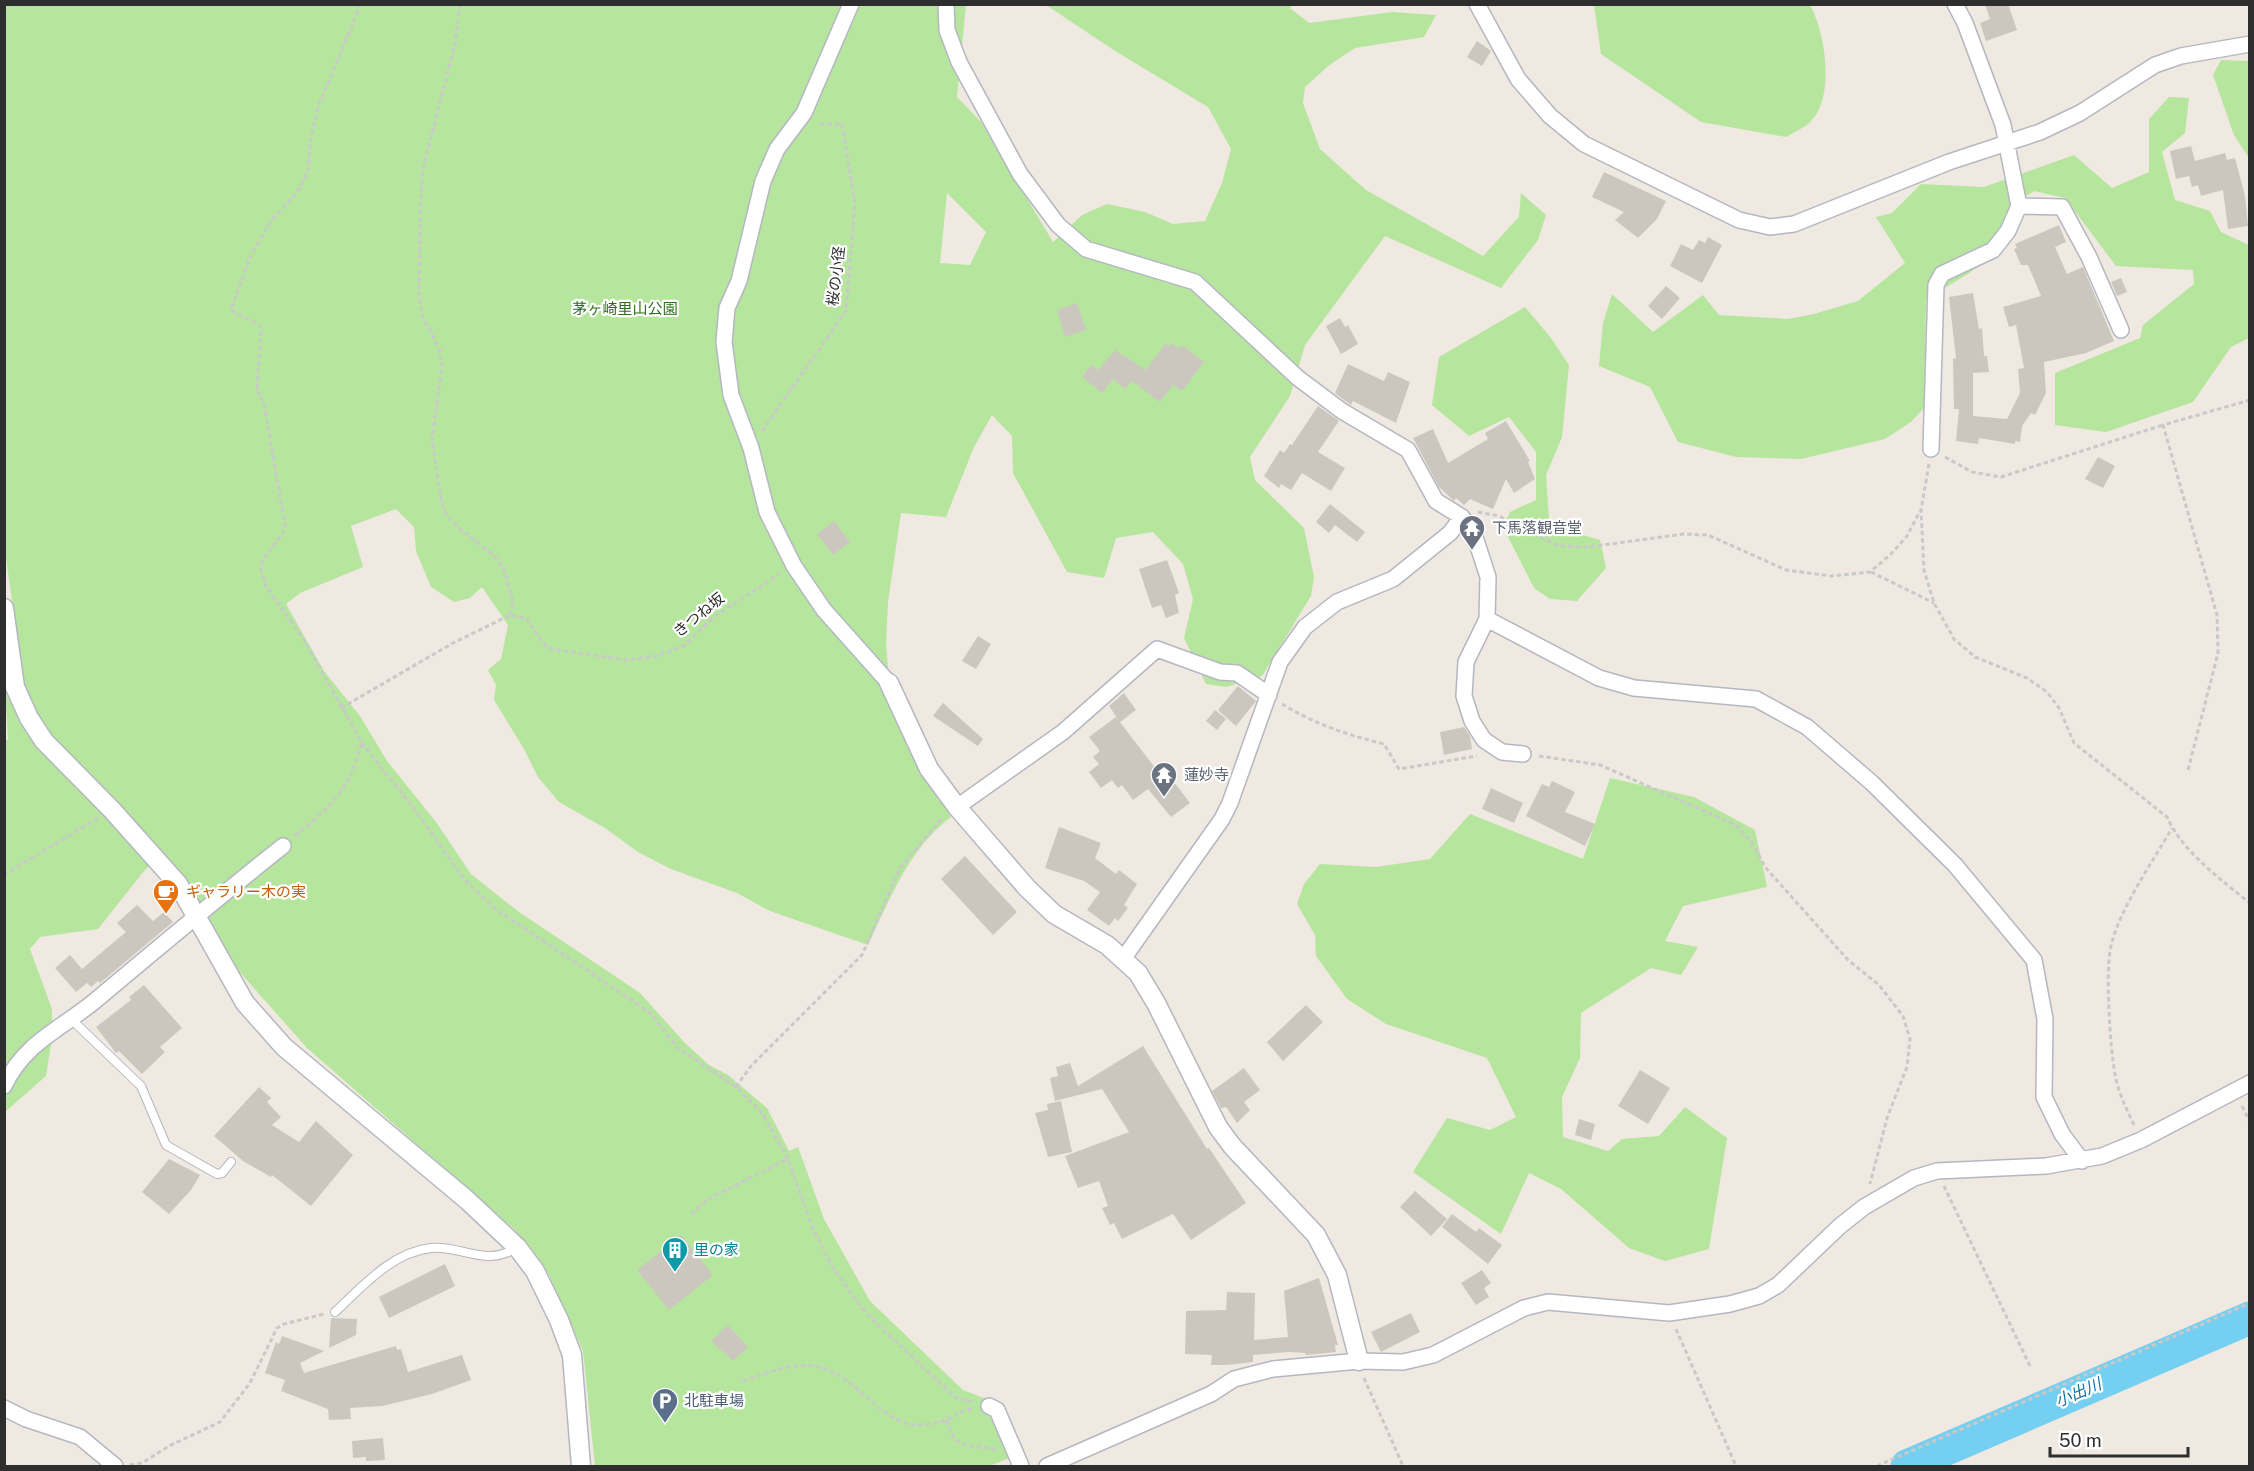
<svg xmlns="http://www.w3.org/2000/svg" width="2254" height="1471" viewBox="0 0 2254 1471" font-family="'Public Sans','Noto Sans JP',sans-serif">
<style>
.green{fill:#b6e59e;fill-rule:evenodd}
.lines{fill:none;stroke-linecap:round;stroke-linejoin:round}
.river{stroke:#75cff0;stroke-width:33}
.building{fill:#cbc7bf}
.service-casing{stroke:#b4b7c1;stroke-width:10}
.minor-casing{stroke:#b4b7c1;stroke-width:18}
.tertiary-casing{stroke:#b4b7c1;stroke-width:21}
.path{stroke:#c9c9c9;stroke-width:3;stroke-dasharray:4.5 3;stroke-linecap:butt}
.service{stroke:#fff;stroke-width:8}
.minor{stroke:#fff;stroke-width:15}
.tertiary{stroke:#fff;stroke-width:18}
.labels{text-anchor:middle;stroke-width:4.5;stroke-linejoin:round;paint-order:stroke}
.street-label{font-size:15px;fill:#2e2e2e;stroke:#fff}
.park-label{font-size:15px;fill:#2c6e1b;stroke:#fff}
.worship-label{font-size:15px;fill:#5b616d;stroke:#fff;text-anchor:start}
.food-label{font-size:15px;fill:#c56008;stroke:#fff;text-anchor:start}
.culture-label{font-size:15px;fill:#0d838f;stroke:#fff;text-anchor:start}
.service-label{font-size:15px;fill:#4e5e75;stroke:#fff;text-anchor:start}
.water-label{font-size:16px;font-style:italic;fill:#0d6fa3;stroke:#fff}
</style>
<rect width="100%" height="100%" fill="#efe9e1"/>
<path class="green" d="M5 5H966L957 97 981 122 1053 242 1082 215 1107 204 1145 212 1173 224 1205 221 1222 183 1231 149 1208 107 1115 51 1046 5H1293L1290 8 1309 23 1392 12 1436 15 1424 37 1355 48 1328 66 1305 87 1303 103 1320 149 1366 190 1483 256 1519 217 1521 193 1546 215 1538 240 1501 288 1385 236 1305 345 1290 396 1250 457 1255 480 1304 528 1314 577 1311 596 1262 676 1226 687 1206 684 1184 638 1193 599 1183 564 1153 532 1116 538 1104 578 1067 572 1013 473 1012 436 992 415 974 447 946 517 901 513 888 602 886 643 891 706 933 789 951 817C909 848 890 899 868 945L770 911 737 893 671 869 638 852 605 828 559 802 538 777 524 749 494 700 496 685 488 670 501 659 508 625 482 587 470 598 454 602 431 587 416 551 414 527 396 509 351 526 363 567 300 593 286 604 324 671 360 716 387 761 436 822 471 874 519 912 640 993 685 1043 709 1065 728 1075 767 1108 789 1151 798 1147 824 1219 870 1301 963 1390 1002 1405 1025 1452 989 1466H595L583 1351 548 1273 515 1230 307 1048 237 969 187 880 163 853 144 871 98 929 40 937 30 949 52 1009V1038L46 1076 5 1112 4 741 8 739 4 674 20 654 4 545ZM947 193 986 232 970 265 940 263Z
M1594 5H1810C1825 31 1836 98 1810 122 1804 128 1794 132 1786 137L1701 122 1601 54Z
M2221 60 2249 61V158L2234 135 2213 75Z
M2169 97 2189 98 2185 133 2162 152 2175 200 2210 211 2221 232 2249 245V338L2231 347 2193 402 2106 432 2055 425V373L2140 338 2143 325 2194 284 2193 270 2116 266 2065 198 2034 191 2009 208 1991 256 1968 274 1926 299 1924 408 1911 422 1885 439 1801 459 1736 457 1678 442 1650 387 1599 366 1603 323 1612 294 1653 332 1703 295 1719 315 1788 319 1814 314 1858 301 1905 263 1876 217 1892 213 1921 184 1984 187 2074 155 2112 188 2149 172V119Z
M1525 307 1551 338 1569 365 1562 437 1546 475 1549 519 1576 533 1600 540 1606 568 1577 601 1550 599 1534 588 1503 527 1510 512 1536 500V452L1509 417 1469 436 1432 405 1439 357Z
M1610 778 1694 797 1755 830 1767 887 1683 906 1665 941 1698 947 1681 975 1651 968 1581 1013 1580 1058 1562 1097 1563 1137 1608 1151 1622 1139 1659 1136 1685 1107 1727 1138 1709 1249 1665 1261 1629 1248 1561 1189 1529 1173 1501 1234 1413 1172 1447 1118 1490 1130 1516 1117 1487 1058 1386 1024 1347 999 1316 956 1315 935 1297 904 1304 884 1320 864 1376 867 1430 859 1470 814 1583 859Z"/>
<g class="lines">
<path class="river" d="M1907 1466 2250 1318"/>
</g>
<path class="building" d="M1985 4H2008L2017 30 1986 41 1980 23 1990 19Z
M1477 41 1491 51 1482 66 1467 57Z
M2191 146 2195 161 2225 153 2227 160 2235 158 2245 196 2248 226 2228 229 2223 190 2201 196 2198 185 2192 187 2189 176 2176 179 2170 151Z
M1604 172 1666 201 1657 219 1638 238 1615 220 1624 212 1592 197Z
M2059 225 2066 242 2055 247 2067 274 2083 267 2114 341 2086 353 2044 362 2046 393 2035 415 2031 413 2022 426 2020 442 2015 441V444L1979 438 1978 444 1956 441 1959 409H1954L1953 359 1956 358 1949 297 1973 293 1979 329 1982 328 1984 356H1987L1989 372 1973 373V416L2007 419 2020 393 2018 369 2024 368 2016 325 2009 327 2003 307 2041 296 2028 265H2021L2014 249 2017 248 2015 244Z
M1708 237 1722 245 1702 283 1670 266 1681 244 1693 250 1699 240 1705 243Z
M2121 278 2127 292 2117 296 2111 282Z
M1666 286 1680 298 1662 319 1648 306Z
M1077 303 1086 330 1065 337 1057 310Z
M1340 318 1345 327 1348 325 1358 344 1341 354 1326 326Z
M1166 343 1169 346 1172 343 1179 349 1182 345 1204 362 1182 391 1173 385 1160 402 1132 381 1125 389 1113 379 1102 393 1082 377 1091 365 1098 370 1115 350 1146 370Z
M1348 364 1384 381 1388 372 1410 382 1396 423 1353 401 1351 405 1335 393Z
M1318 406 1339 421 1318 452 1345 468 1331 491 1302 473 1291 490 1281 484 1279 488 1264 476 1280 450 1284 453 1290 444 1292 445Z
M1506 421 1530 461 1528 462 1535 479 1514 493 1506 479 1493 509 1470 499 1464 505 1456 498 1454 501 1439 487 1413 438 1433 429 1448 463 1488 439 1485 433Z
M2098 457 2115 466 2103 488 2085 479Z
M1330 504 1365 532 1357 542 1335 525 1329 533 1316 522Z
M834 521 850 542 833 555 817 534Z
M1167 560 1179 593 1175 595 1179 613 1166 618 1161 605 1152 608 1139 569Z
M978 636 991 644 976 669 962 661Z
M1238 686 1256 701 1236 726 1218 710Z
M1124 693 1136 710 1120 722 1109 706Z
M943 703 983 739 978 746 933 716Z
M1215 710 1226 719 1217 730 1206 721Z
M1116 717 1156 769 1161 765 1190 803 1171 817 1148 789 1133 800 1122 785 1118 788 1112 780 1101 788 1089 772 1099 764 1093 757 1100 751 1089 737Z
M1464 727 1470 736 1472 749 1444 755 1440 732Z
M1552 781 1575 792 1565 812 1595 824 1585 846 1526 816 1542 784 1549 787Z
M1491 788 1523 803 1514 823 1482 809Z
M1059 827 1101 843 1095 858 1116 874 1119 870 1137 884 1124 905 1128 908 1118 921 1115 918 1109 926 1087 910 1100 892 1084 881 1045 868Z
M965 856 1017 912 993 935 941 879Z
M137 905 153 921 164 912 173 922 100 983 98 981 91 987 87 983 76 992 55 968 70 955 82 969 126 932 117 923Z
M144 985 182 1028 160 1047 165 1052 142 1074 119 1051 116 1053 96 1027 131 1000 129 997Z
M1306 1005 1323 1022 1283 1061 1267 1042Z
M1143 1046 1207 1149 1209 1148 1246 1203 1191 1240 1173 1214 1122 1239 1114 1223 1110 1225 1102 1208 1108 1206 1099 1181 1078 1188 1065 1156 1129 1132 1102 1089 1055 1101 1050 1078 1058 1076 1056 1067 1070 1063 1078 1086Z
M1244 1068 1260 1090 1244 1102 1250 1110 1237 1123 1226 1107 1221 1108 1212 1091Z
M1640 1070 1670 1088 1648 1124 1618 1106Z
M259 1087 271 1098 267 1102 281 1117 272 1125 299 1142 316 1121 353 1155 311 1206 272 1175 271 1177 243 1161 214 1136Z
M1061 1101 1072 1152 1048 1157 1035 1113 1048 1110 1047 1104Z
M1579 1119 1595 1124 1591 1140 1575 1135Z
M169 1159 200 1175 191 1190 169 1214 142 1192Z
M1415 1191 1447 1219 1431 1236 1400 1207Z
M1452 1214 1476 1232 1479 1228 1502 1245 1488 1264 1442 1227Z
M681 1235 713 1275 669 1310 637 1270Z
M445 1264 455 1286 389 1318 379 1297Z
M1482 1270 1491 1283 1484 1288 1489 1297 1476 1305 1461 1283Z
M1319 1278 1338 1345H1335L1336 1352 1306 1355 1305 1353 1289 1352 1253 1355V1362L1226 1365H1211L1212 1355 1185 1354 1186 1311 1226 1310 1227 1292 1255 1293 1254 1340 1288 1337 1284 1291Z
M1411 1313 1420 1332 1381 1352 1371 1332Z
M331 1318 357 1319 356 1335 329 1348Z
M728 1325 748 1347 733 1361 711 1341Z
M282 1336 324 1351 300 1363 304 1373 396 1346 397 1350 401 1349 408 1372 462 1355 471 1380 432 1394 382 1406 350 1408 351 1419 329 1420 328 1409 281 1391 285 1380 265 1373 276 1342 279 1344Z
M383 1438 385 1460 366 1461V1457L353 1458 352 1441Z"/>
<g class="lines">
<g class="service-casing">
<path id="service" d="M72 1020 141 1086 166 1145 217 1174 222 1173 231 1162
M335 1312C362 1287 392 1252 431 1248 461 1245 487 1268 517 1247"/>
</g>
<g class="minor-casing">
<path id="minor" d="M851 4 804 113 777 149 763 181 739 281 727 308 724 342 731 395 751 448 767 512 794 566 824 610 889 683
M946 4 947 30 959 62 1020 174 1058 225 1086 249 1195 282 1298 378 1342 411 1408 450 1436 501 1462 517 1475 537 1488 577 1487 619 1466 662 1464 696 1472 721 1484 740 1502 752 1523 754
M1477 4 1518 79 1550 116 1584 144 1739 220 1770 227 1794 224 1949 162 2040 132 2080 113 2155 65 2181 56 2250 44
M2019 206 2062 207 2089 257 2121 330
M1931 449 1936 285 1942 274 1993 250 2008 231 2019 206 2003 125 1965 23 1955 4
M1487 619 1599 678 1634 688 1756 699 1807 727 1872 783 1955 865 2034 960 2045 1019 2044 1097 2062 1134 2082 1161
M957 807 1063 732 1157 649 1220 672 1237 673 1269 695
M1123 959 1222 819 1230 803 1280 662 1305 627 1337 602 1393 579 1450 533 1462 517
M4 1086C25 1042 60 1030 96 1000 158 948 220 896 283 846
M989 1406 997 1410 1021 1466
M4 1408 26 1419 80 1437 115 1466
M1047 1466 1211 1394 1234 1379 1273 1369 1359 1361 1403 1362 1433 1355 1524 1308 1548 1302 1669 1313 1730 1304 1759 1296 1778 1285 1840 1226 1864 1207 1914 1178 1937 1171 2046 1166 2102 1156 2141 1140 2250 1083"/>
</g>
<g class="tertiary-casing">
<path id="tertiary" d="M4 608 15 687 29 718 44 741 112 810 178 884 245 1003 284 1047 467 1200 517 1247 535 1271 559 1320 572 1355 581 1466
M889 683 929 769 957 807 1027 888 1054 914 1107 945 1138 973 1156 1003 1218 1127 1232 1146 1316 1235 1337 1275 1359 1361"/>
</g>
<path class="path" d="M361 4 318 107 311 137 308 169 300 188 270 223 251 255 231 309C240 318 253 319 261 328L257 390 264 404 285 525 283 533 263 559 261 569 266 586 304 640 362 743 416 811 464 879 494 908 649 1012 677 1047 736 1087 763 1114 788 1159 812 1227 832 1266 860 1306 880 1327 956 1398 973 1402
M460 4 455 44 423 169 420 210 419 297 423 317 439 348 442 366 432 438 440 494 445 512 457 526 493 555 504 568 513 603 510 615
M762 431 846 311 855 203 842 124H817
M1945 457 1972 472 2001 477 2163 425
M1929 464 1921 510 1924 570 1934 603 1954 639 1975 657 2027 678 2047 692 2059 708 2074 743 2167 817C2181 850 2222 881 2250 903
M1478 512 1499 516 1559 546 1588 547 1684 534 1708 535 1786 570 1831 576 1870 572 1891 554 1907 536 1920 511
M1871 572 1934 603
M1282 704C1315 724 1347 735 1384 744L1399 769 1477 756
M341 708 453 643 510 615 526 618 543 643 551 649 626 660 656 656 683 646 715 616 780 574
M1539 756 1600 765 1736 825 1753 844 1765 867 1848 960 1879 985 1903 1016 1910 1039 1907 1067 1887 1118 1870 1184
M2188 770 2218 653 2217 615 2163 425 2250 400
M295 836C333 805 348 791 362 743
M4 875 98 818
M736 1087 751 1066 862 955 900 868 942 818
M2242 1106 2250 1122
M2134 1125C2126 1108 2118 1092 2115 1074 2110 1048 2105 969 2111 946 2119 910 2153 861 2172 828
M1944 1186 2030 1366
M691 1214 708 1199 788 1159
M1676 1329 1736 1466
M1364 1378 1403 1466
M743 1381C767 1373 797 1360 823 1368 855 1377 884 1424 916 1425 925 1425 940 1423 948 1419 957 1415 962 1410 972 1409
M946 1420 954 1439 969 1446 996 1449
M130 1465 142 1463 169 1446 220 1422 250 1383 277 1328 284 1324 324 1314
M1877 1466 2250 1303"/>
<use href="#service" class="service"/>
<use href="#minor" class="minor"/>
<use href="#tertiary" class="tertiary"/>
</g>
<defs>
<g id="temple-pin" transform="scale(1.35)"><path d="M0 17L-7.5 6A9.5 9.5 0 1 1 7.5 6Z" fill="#6b7280" stroke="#fff"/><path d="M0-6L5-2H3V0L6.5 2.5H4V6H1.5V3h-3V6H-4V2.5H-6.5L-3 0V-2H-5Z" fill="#fff"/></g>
<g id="cafe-pin" transform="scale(1.35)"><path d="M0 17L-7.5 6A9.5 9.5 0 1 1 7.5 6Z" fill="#e8710a" stroke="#fff"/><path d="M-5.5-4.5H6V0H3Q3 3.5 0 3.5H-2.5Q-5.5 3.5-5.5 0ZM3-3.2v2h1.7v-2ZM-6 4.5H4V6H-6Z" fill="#fff"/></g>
<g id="building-pin" transform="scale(1.35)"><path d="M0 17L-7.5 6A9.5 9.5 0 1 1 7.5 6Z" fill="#0f9aa8" stroke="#fff"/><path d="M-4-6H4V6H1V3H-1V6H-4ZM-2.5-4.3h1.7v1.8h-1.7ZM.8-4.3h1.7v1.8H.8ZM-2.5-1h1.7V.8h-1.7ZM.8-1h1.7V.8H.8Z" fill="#fff"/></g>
<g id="parking-pin" transform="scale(1.35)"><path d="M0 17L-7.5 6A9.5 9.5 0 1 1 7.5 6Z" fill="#5c6f8a" stroke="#fff"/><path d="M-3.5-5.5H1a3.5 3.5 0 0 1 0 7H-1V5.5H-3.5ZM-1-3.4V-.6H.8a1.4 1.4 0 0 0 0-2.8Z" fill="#fff"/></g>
</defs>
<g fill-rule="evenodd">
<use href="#temple-pin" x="1472" y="528"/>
<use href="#temple-pin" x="1164" y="775"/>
<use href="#cafe-pin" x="166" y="892"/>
<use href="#building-pin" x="675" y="1250"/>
<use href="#parking-pin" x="665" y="1401"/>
</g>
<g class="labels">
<g class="street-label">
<text transform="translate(836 276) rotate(-83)" y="5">桜の小径</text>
<text transform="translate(699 615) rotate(-39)" y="5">きつね坂</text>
</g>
<g class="park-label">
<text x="625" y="314">茅ヶ崎里山公園</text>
</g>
<g class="worship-label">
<text x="1492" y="533">下馬落観音堂</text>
<text x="1184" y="780">蓮妙寺</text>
</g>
<g class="food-label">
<text x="186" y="897">ギャラリー木の実</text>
</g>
<g class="culture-label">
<text x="694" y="1255">里の家</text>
</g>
<g class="service-label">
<text x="684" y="1406">北駐車場</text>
</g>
<g class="water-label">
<text transform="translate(2078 1392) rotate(-23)" y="6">小出川</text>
</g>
</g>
<rect width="2254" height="1471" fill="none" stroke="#2e2e2e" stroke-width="12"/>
<path d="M2050 1447v9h138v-9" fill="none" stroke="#2e2e2e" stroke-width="3"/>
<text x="2059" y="1447" font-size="18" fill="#2e2e2e" stroke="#ffffff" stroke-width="4.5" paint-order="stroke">50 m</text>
</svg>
